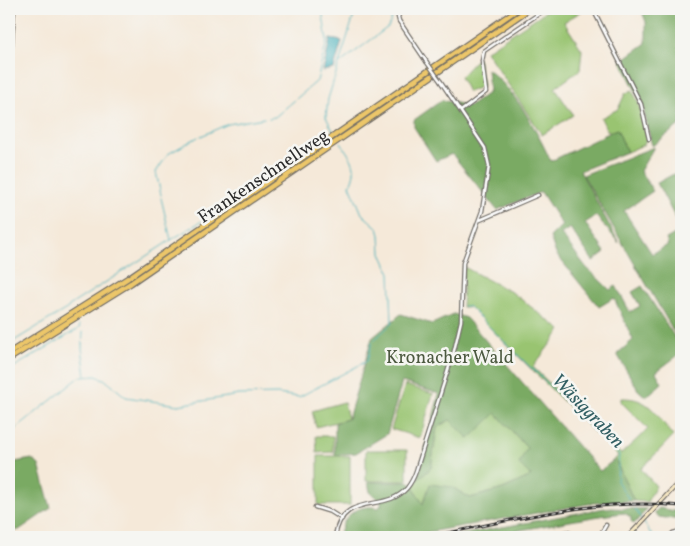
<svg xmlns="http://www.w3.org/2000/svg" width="690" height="546" viewBox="0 0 690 546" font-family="Vollkorn,serif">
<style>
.green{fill:#99c471;stroke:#62784e}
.forest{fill:#7aaa63;stroke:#526a47}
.water{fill:#3cacb7;stroke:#346c71}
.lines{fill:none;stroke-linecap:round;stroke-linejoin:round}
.stream{stroke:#3cacb7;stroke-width:1}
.minor-casing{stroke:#726e68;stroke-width:5}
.secondary-casing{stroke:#726e68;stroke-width:5.5}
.motorway-casing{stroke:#726e68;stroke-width:7}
.minor{stroke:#fff;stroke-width:2.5}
.secondary{stroke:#f7e8c3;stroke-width:3}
.motorway{stroke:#ecc669;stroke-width:4.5}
.rail-casing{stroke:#2b2b2b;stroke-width:3}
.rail{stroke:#f6f6f2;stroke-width:1;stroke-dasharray:4;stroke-linecap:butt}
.minor-bridge-casing{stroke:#726e68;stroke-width:5;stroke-linecap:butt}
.minor-bridge{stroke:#fff;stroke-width:2.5}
.labels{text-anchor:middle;stroke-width:5;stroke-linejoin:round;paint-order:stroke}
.street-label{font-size:18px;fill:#2b2b2b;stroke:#f6f6f2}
.park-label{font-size:18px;fill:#4c5940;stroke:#f6f6f2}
.water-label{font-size:19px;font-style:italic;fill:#325f63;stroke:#f6f6f2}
</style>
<rect width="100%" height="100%" fill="#f6f6f2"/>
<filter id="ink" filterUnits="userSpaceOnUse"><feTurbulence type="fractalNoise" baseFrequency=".02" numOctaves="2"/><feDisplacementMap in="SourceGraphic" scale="10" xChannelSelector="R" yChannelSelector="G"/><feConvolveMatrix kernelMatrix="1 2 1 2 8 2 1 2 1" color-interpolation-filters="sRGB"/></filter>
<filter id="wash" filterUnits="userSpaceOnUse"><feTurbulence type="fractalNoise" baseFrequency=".0096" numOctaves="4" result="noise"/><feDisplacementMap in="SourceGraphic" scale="20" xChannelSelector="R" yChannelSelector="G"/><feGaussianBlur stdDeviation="1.12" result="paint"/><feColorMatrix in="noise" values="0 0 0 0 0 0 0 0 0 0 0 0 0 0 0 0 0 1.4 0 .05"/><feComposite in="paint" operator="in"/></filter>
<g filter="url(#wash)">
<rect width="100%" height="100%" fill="#f5e9d9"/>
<path class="green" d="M549 9H581L582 11 564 22 582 50 580 70 555 88 573 115 542 135 486 51Z
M478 58 483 86 468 92 460 77Z
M632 90 639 104 647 139 643 145 627 152 617 129 608 132 601 118 618 109 625 94Z
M464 267 513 293 561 330 533 367 621 454 648 429 621 402V398C650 397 657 415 673 436L641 469 656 486 647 502 634 501 615 459 618 456 469 307H462Z
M405 385 433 394 420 438 391 429Z
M344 402 348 419 316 427 312 411Z
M496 413 527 448 532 476 503 489 470 498 452 487 423 504 413 487 417 480 431 468 437 427 450 420Z
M316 436H333V452L317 453Z
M366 450H407V481H366Z
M318 456H350V505H318Z"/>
<path class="forest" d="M641 9H679L681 19V124L652 146 642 104 621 61 646 43V22Z
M487 69C518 93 534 127 551 161L617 129 627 152 580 171 619 243 596 216 585 223 605 252 593 261 570 228 561 234 586 267 610 290 616 286 630 312 640 306 632 292 642 286 681 347V353L656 372 662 383 646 397 638 390 617 354 633 340 614 298 599 307 556 254 550 237 562 225 541 192 497 210 452 154 436 161 414 127V120L442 100 470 106 489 92Z
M654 147 640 171 653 191 624 211 652 254 668 245 666 239 680 231 681 233 679 237 681 241V344L583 175Z
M681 170V229L657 183Z
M401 314 432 324 454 314 466 318 600 471 615 459 634 501 594 503 400 537H340C341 516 358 503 379 508L382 503 370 492 368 482H410L423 504 430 484 452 487 470 498 503 489 531 476 519 464 527 448 496 413 469 439 450 420 437 427 431 468 417 480 439 394 402 382 387 434 356 453 335 455V423L348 419 372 338Z
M32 459 39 465 51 508 19 530 9 532V463Z
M605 508 647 509 634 524 631 521V517L624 513C565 519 508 537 449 537Z
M659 508 681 512 680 520 659 517 654 513Z"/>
<path class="water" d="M330 39 342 41 334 69 323 71Z"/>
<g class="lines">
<path class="stream" d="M339 64 388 27 396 9
M269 118 275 117 317 81 327 41 322 9
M333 131 326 117 328 99 356 9
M201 136 228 124 264 118
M161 195 156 172 168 154 198 137
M171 240 213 214
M463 306H468L531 368
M83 332 82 348 86 376
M9 344 68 308 69 306 171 240 161 198
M532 368 619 454 617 481 629 499
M9 370 80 328 79 325
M9 434 80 377 96 376 104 379 126 397 178 405 239 395 277 394 299 397 367 361 372 342 392 323 390 273 381 253 380 235 378 228 362 214 350 185C359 166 352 160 341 143
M635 509 653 537"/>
</g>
</g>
<g filter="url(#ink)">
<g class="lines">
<g class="minor-casing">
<path id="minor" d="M401 9 398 17 399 21 426 61
M593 9 641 104 649 139
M9 86 14 9
M461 111 486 92 482 61 484 51 546 9
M480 220 538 195
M315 507 331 512 342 519
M335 537C342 490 385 514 407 488 411 483 414 477 416 471L454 351 461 321 463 263 482 211 489 166 485 148 441 82
M528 537 567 532 582 537
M599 537 606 525
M669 537 673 533 681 531"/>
</g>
<g class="secondary-casing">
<path id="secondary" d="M628 537 681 480"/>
</g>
<g class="motorway-casing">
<path id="motorway" d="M9 353 128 278 518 9
M9 359 131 283 529 9"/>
</g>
<use href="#minor" class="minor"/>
<use href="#secondary" class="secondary"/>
<use href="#motorway" class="motorway"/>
<g class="rail-casing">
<path id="rail" d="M427 537C511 521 595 497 681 506"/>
</g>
<use href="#rail" class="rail"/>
<g class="minor-bridge-casing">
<path id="minor-bridge" d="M426 61 441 82"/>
</g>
<use href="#minor-bridge" class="minor-bridge"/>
</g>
</g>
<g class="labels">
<g class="street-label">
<text transform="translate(263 176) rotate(-34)" y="6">Frankenschnellweg</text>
</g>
<g class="park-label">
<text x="450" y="363">Kronacher Wald</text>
</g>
<g class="water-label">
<text transform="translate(589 410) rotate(46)" y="7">Wäsiggraben</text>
</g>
</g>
<rect width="690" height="546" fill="none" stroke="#f6f6f2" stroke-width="30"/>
</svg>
